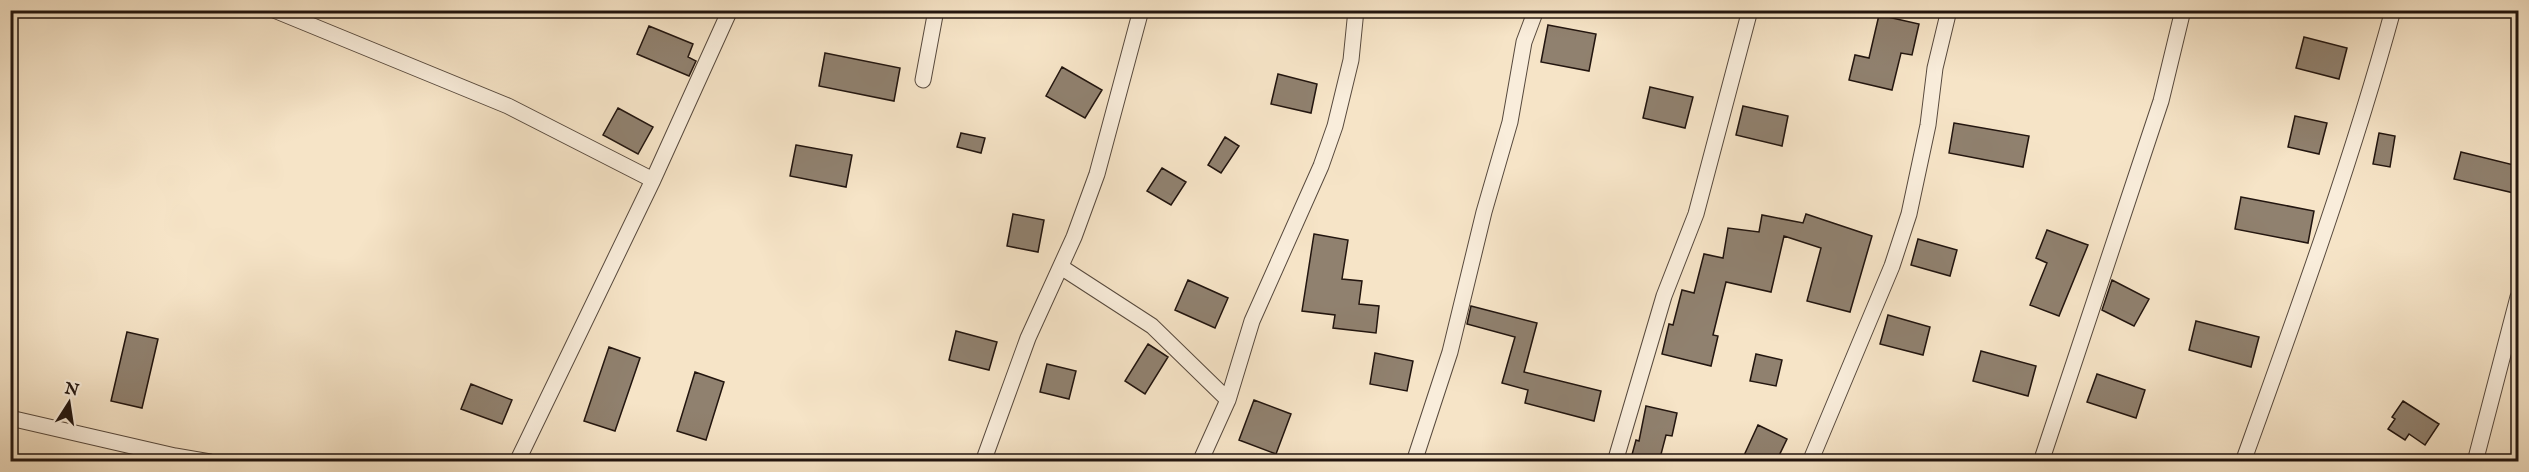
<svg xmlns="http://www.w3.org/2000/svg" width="2529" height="472" viewBox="0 0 2529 472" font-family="'IM FELL English',serif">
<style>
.building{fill:#90816f;stroke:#22150f;stroke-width:1.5}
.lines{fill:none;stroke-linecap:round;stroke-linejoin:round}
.minor-casing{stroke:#57493d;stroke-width:17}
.minor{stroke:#f9eddb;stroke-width:15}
</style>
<rect width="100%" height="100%" fill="#f6e4c7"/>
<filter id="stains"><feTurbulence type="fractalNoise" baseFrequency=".00333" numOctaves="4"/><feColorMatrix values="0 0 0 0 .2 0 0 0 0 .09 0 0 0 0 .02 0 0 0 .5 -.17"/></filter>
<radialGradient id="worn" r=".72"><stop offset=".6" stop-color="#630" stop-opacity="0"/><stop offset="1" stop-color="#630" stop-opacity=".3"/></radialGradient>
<path class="building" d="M1879 15 1919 24 1912 55 1901 53 1892 90 1849 80 1855 55 1869 58Z
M1548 25 1596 34 1589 71 1541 62Z
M649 26 693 44 688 57 696 61 689 76 637 54Z
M2304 37 2347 48 2339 79 2296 68Z
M825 53 900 68 894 101 819 86Z
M1062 67 1102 90 1085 118 1046 96Z
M1278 74 1317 84 1311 113 1271 104Z
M1650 87 1693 97 1685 128 1643 118Z
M1743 106 1788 116 1782 146 1736 135Z
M618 108 653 127 638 154 603 135Z
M2295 116 2327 123 2319 154 2288 147Z
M1954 123 2029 136 2023 167 1949 153Z
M961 133 985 138 981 153 957 147Z
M2379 133 2395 136 2390 167 2373 164Z
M1225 137 1239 146 1221 173 1208 165Z
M796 145 852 155 846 187 790 176Z
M2461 152 2518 166V194L2454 179Z
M1162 168 1186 182 1171 205 1147 191Z
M2241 197 2314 211 2308 243 2235 229Z
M1013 214 1044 220 1038 252 1007 246Z
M1806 214 1872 236 1850 312 1807 301 1821 248 1784 236 1771 292 1726 282 1713 335 1718 336 1711 366 1662 354 1669 324 1673 325 1682 290 1694 293 1704 254 1723 258 1728 228 1759 232 1762 215 1803 223Z
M2047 230 2088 245 2059 316 2030 305 2047 263 2036 258Z
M1314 234 1348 240 1342 279 1362 281 1359 304 1379 306 1376 333 1333 328 1335 315 1302 311Z
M1918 239 1957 250 1950 276 1911 265Z
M1188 280 1228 298 1215 328 1175 310Z
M2112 280 2149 299 2134 326 2102 310Z
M1471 306 1537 323 1524 372 1601 391 1594 421 1525 403 1528 390 1502 383 1515 337 1467 324Z
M1888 315 1930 327 1923 355 1880 344Z
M2196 321 2259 337 2251 367 2189 350Z
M956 331 997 342 989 370 949 360Z
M127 332 158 339 142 408 111 401Z
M1148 344 1168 357 1145 394 1125 381Z
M609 347 640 358 615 431 584 421Z
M1981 351 2036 366 2028 396 1973 381Z
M1375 353 1413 361 1407 391 1370 384Z
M1756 354 1782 360 1776 386 1750 381Z
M1047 364 1076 371 1069 399 1040 392Z
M695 372 724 382 706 440 677 431Z
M2097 374 2145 390 2136 418 2087 402Z
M471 384 512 400 502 424 461 409Z
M1254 400 1291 414 1276 454 1239 440Z
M2403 401 2439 424 2425 445 2409 434 2405 440 2388 429 2395 419 2392 417Z
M1646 406 1677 413 1672 436 1666 435 1659 462H1630L1636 440 1639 441Z
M1758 425 1787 439 1776 462H1741Z"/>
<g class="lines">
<g class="minor-casing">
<path id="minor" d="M274 10 508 106 653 180
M923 80 936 10
M1061 267 1152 326 1228 400
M10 418 175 456 210 462
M517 462 653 180 730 10
M983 462 1028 338 1074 237 1097 174 1141 10
M1200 462 1228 400 1252 321 1321 166 1335 126 1351 60 1356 10
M1414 462 1450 352 1484 212 1510 122 1524 42 1536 10
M1615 462 1664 296 1696 214 1750 10
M1810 462 1892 266 1909 214 1928 125 1935 68 1949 10
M2041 462 2161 101 2183 10
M2243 462C2297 312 2351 164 2393 10
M2475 462 2518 297"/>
</g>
<use href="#minor" class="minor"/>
</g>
<rect width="2529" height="472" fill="none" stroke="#f6e4c7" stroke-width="36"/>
<rect x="12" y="12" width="2505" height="448" fill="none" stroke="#22150f" stroke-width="3"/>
<rect x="18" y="18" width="2493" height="436" fill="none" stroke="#22150f" stroke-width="1.5"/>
<g transform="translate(69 403) rotate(12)" stroke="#f9eddb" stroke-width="4.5" paint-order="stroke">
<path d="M0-4.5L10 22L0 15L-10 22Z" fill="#22150f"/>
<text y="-9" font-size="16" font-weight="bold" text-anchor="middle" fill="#22150f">N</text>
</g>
<rect width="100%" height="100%" filter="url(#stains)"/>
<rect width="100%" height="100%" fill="url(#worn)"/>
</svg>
